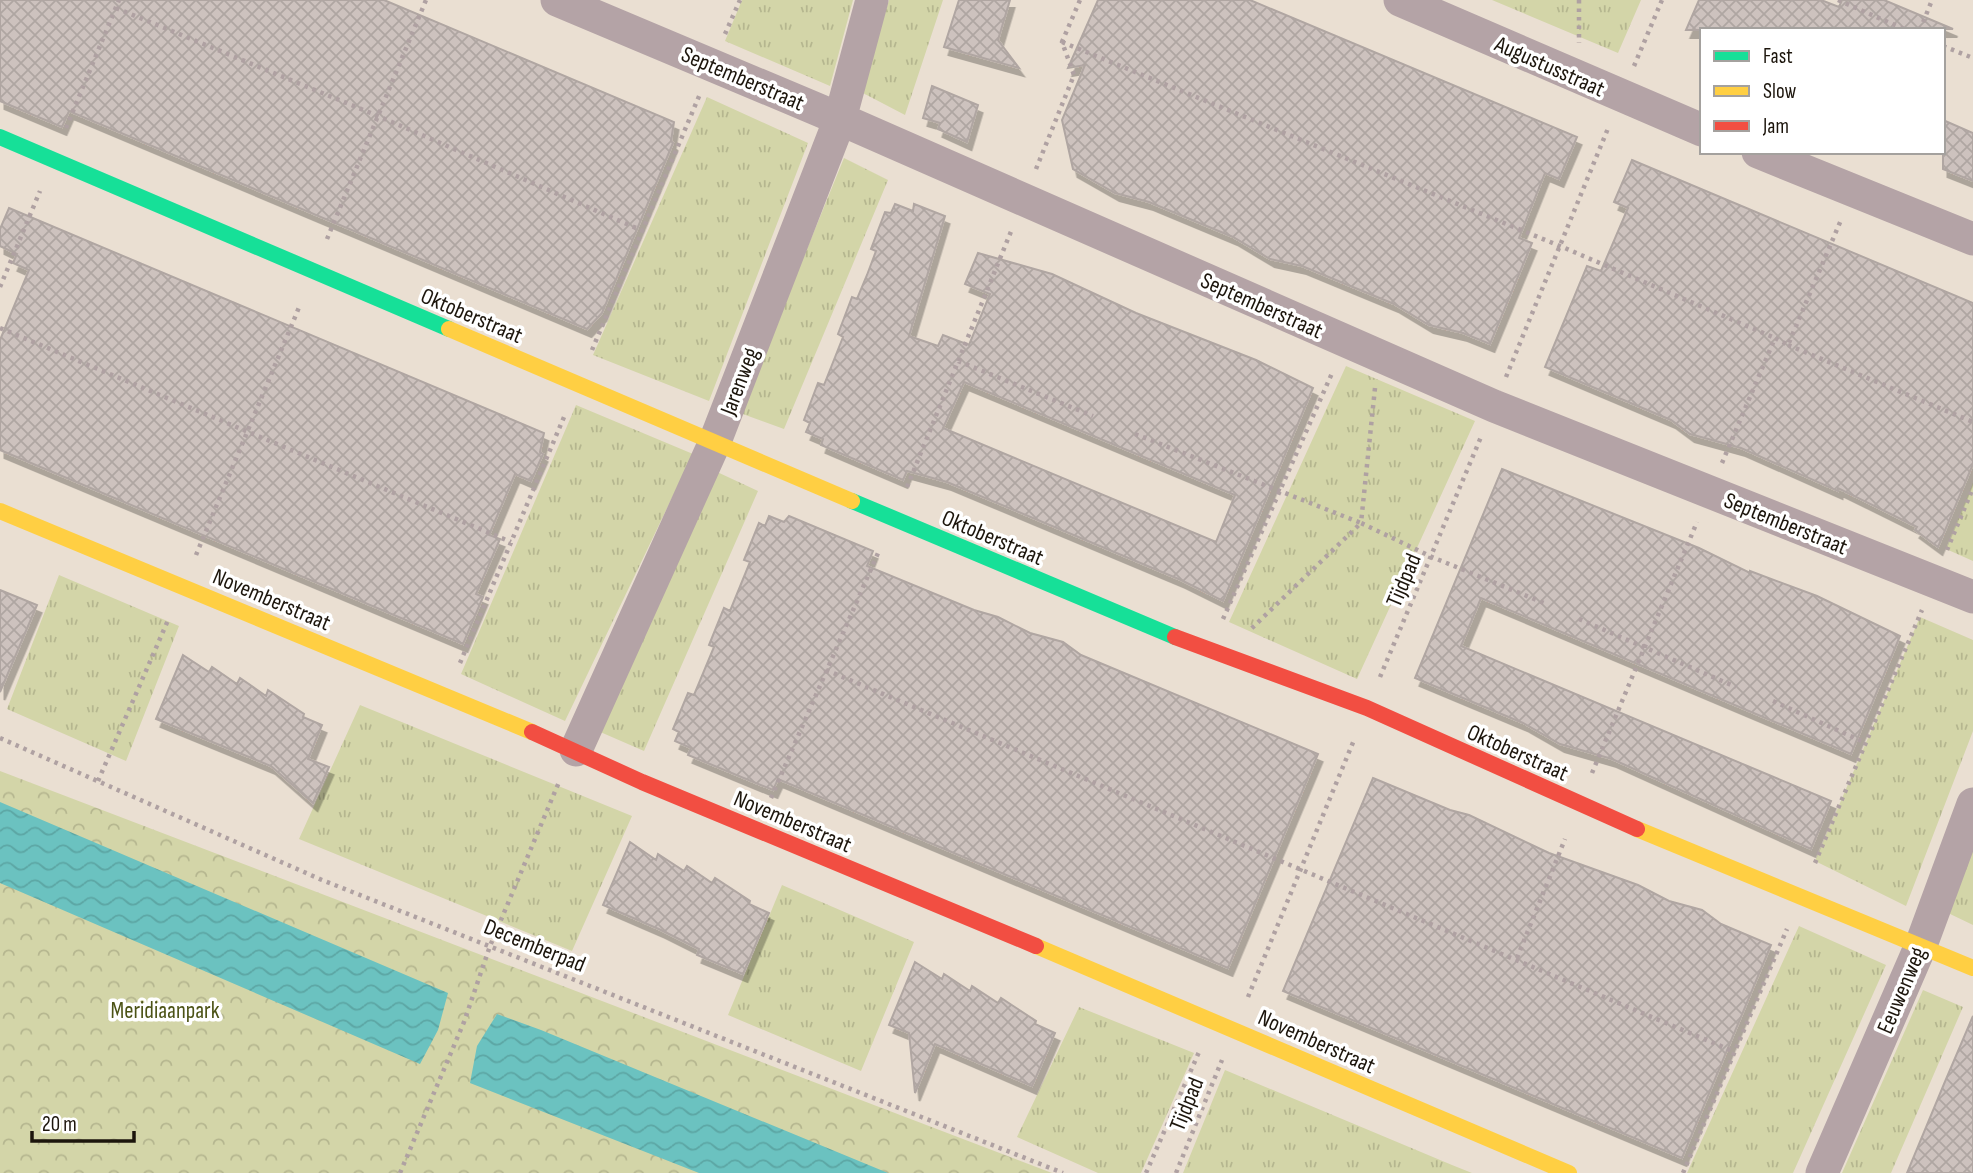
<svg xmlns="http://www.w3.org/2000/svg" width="1973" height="1173" viewBox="0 0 1973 1173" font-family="'Sofia Sans Condensed',sans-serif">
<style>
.grass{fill:url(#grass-tufts)}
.park{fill:url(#park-crowns)}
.water{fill:url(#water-waves)}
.building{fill:url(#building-cross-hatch);stroke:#b0a6a2;stroke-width:2;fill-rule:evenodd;filter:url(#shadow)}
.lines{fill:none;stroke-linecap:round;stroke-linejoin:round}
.path{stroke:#afa1a2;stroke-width:4.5;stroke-dasharray:3.5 5;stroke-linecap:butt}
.street{stroke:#b4a3a6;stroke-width:33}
.fast{stroke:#16e098;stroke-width:16}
.slow{stroke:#ffcf43;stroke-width:16}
.jam{stroke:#f24e42;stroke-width:16}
.labels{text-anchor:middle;stroke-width:7;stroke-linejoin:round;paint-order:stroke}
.street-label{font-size:23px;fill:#1c150c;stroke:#fff}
.park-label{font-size:23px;fill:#4c5316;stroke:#fff}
</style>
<defs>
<pattern id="grass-tufts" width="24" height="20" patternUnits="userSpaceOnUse" patternTransform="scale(1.75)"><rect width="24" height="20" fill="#d3d5a8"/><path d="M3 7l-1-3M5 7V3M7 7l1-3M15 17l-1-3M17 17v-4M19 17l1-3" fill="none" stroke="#b5b68f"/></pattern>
<pattern id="park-crowns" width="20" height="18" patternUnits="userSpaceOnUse" patternTransform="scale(1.75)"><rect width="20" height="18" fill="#d3d5a8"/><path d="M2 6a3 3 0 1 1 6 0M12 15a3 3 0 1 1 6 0" fill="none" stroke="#b5b68f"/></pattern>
<pattern id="water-waves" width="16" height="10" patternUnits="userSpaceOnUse" patternTransform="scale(1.75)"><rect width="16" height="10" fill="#6bc2c0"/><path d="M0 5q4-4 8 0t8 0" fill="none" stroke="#5ca6a4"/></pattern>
<pattern id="building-cross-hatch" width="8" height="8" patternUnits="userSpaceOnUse" patternTransform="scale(1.75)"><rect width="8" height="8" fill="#cdc2be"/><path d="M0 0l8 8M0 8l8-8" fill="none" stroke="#afa6a2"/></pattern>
<filter id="shadow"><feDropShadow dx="4.5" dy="8" stdDeviation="0" flood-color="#0004"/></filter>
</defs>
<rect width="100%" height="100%" fill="#eadfd2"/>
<path class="grass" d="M742 0H853L830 86 725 41Z
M889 0H943L905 115 861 92Z
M1492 0H1641L1618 53Z
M707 97 808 143 709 401 593 355Z
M844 158 888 180 784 429 740 413Z
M1346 366 1475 421 1357 679 1229 622Z
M576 405 693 454 565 721 461 674Z
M715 471 758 491 644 751 598 731Z
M1973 483V561L1946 549Z
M59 575 179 626 126 761 7 709Z
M1920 617 1973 640V731L1906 906 1815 861Z
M360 705 632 816 572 951 299 839Z
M1973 847V925L1948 913Z
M782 885 914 942 861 1071 728 1015Z
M1799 926 1886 965 1793 1173H1687Z
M1923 990 1963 1007 1891 1173H1842Z
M1079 1007 1194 1053 1141 1173H1098L1017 1137Z
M1225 1070 1452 1165 1472 1173H1183Z"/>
<path class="park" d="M0 771 1052 1173H0Z"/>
<path class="water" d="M0 802 448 993 438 1030 420 1064 0 883Z
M497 1014 541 1030 888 1173H699L470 1083 477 1046Z"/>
<path class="building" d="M0 0H384L674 122 671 141 673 143 602 313 587 329 69 111 62 127 0 101Z
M959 0H1010L998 40 1019 68 944 47Z
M1098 0H1250L1577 137 1559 179 1545 173 1519 238 1532 243 1490 344 1463 333 1429 325 1394 304 1302 266 1270 259 1233 237 1149 202 1115 193 1073 169 1062 120 1085 65 1068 68Z
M1699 0H1821L1839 7 1842 0H1884L1953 29 1686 30Z
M932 86 978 105 967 142 938 129 940 123 923 118Z
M1943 120 1973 133V181L1943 169Z
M1632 160 1973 303V464L1938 547 1915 530 1917 527 1838 488V491L1741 448 1690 434 1671 420 1545 367 1587 266 1601 271 1628 208 1614 202Z
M895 204 913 211 914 204 945 216 909 336 938 346 943 335 969 345 990 294 965 284 978 253 1052 274 1136 313 1256 360 1313 388 1223 601 1181 580 947 482 907 471 903 480 821 445 823 439 806 432 810 423 804 420 818 383 824 385 843 337 838 334 852 297 857 299 867 275 876 251 871 249 885 212 891 213ZM964 382 1235 495 1216 542 943 428Z
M9 208 544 433 540 452 543 454 531 481 515 474 489 535 500 539 476 594 483 597 463 644 0 450V340L29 270 13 263 17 254 0 246V229Z
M1502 469 1699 548 1750 573V571L1817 596 1900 636 1851 754 1481 598 1461 646 1831 801 1811 849 1612 759 1560 744 1523 723 1415 678Z
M769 516 784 522 789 516 873 551 867 566 974 610 998 617 1030 633 1063 642 1081 655 1318 754 1228 968 778 779 773 790 688 755 691 748 675 741 679 732 673 729 688 693 694 695 714 647 709 645 724 608 730 611 750 562 744 560 759 523 765 526Z
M0 590 37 605 0 692Z
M183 655 209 672 212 667 237 684 240 678 266 696 268 690 304 714 303 717 322 725 308 759 329 767 313 803 271 766 156 719Z
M1373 778 1450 810 1469 815 1549 853 1638 885 1669 901 1702 910 1721 924 1771 945 1682 1158 1283 991Z
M630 842 656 860 658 854 684 871 687 866 712 883 715 878 750 901 749 904 769 913 743 974 697 955 699 949 661 930 603 905Z
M915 962 942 979 944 974 970 991 972 986 998 1003 1001 998 1036 1021 1035 1024 1055 1033 1032 1086 935 1044 915 1093 909 1033 889 1025Z
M1973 1016V1173H1907L1944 1084Z"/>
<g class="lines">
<path class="path" d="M1579 0V43
M1838 0 1906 30
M116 8 378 116 643 231
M1920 30 1932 0
M725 34 740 0
M1062 42 1560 246 1775 338
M1943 46 1973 58
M1634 66 1662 0
M66 128 119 0
M1036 169 1074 75 1062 42 1080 0
M327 239 426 0
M0 287 40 191
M0 328 511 542
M1788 345 1973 422
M592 350 700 94
M958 361 1093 416
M1506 377 1609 126
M1375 388 1361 523 1432 557 1544 603
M1135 434 1361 523 1251 629
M1722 463 1775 338 1788 345 1841 220
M907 487 1012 229
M1947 550 1973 488
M196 555 300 305
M1223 619 1333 371
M1579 619 1736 687
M460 663 564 417
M826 670 1735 1052
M1380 677 1481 437
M1773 701 1866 743
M0 738 322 880 1063 1173
M1592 773 1697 522
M98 781 169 618
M771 798 878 553
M1815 863 1922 610
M1517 958 1565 839
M1248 997 1354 740
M400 1173 464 1022 490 946 559 782
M1146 1173 1199 1052
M1176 1173 1222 1060
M1683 1173 1787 929"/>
<path class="street" d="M557 0 840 119 1494 406 1973 597
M1400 0 1702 130
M1758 152 1973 239
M576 750 714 444 840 119 872 0
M1822 1173 1921 945 1973 804"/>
<path class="fast" d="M0 137 449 329
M852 501 1175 637"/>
<path class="slow" d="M449 329 852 501
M0 511 532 732
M1637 829 1973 968
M1036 946 1569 1173"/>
<path class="jam" d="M1175 637 1367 708 1637 829
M532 732 642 782 1036 946"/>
</g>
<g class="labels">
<g class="street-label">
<text transform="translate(1550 66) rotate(24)" y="8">Augustusstraat</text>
<text transform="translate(743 78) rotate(23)" y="8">Septemberstraat</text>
<text transform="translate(1262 305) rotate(24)" y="8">Septemberstraat</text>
<text transform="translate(472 315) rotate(23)" y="8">Oktoberstraat</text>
<text transform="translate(739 381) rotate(-69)" y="8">Jarenweg</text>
<text transform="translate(1786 523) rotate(22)" y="8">Septemberstraat</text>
<text transform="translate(993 537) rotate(23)" y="8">Oktoberstraat</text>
<text transform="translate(1403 580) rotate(-67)" y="8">Tijdpad</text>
<text transform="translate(272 599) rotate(23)" y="8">Novemberstraat</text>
<text transform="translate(1518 752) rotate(24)" y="8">Oktoberstraat</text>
<text transform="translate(793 821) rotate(23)" y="8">Novemberstraat</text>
<text transform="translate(535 945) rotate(22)" y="8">Decemberpad</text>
<text transform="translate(1901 990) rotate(-67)" y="8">Eeuwenweg</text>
<text transform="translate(1317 1041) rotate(24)" y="8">Novemberstraat</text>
<text transform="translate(1186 1104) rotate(-68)" y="8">Tijdpad</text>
</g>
<g class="park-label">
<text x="165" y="1018">Meridiaanpark</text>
</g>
</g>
<rect x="1700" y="28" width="245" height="126" fill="#ffffff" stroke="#a4a19e" stroke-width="2"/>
<rect x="1714" y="51" width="35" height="10" fill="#16e098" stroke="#a4a19e" stroke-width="2"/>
<text x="1763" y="63" font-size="21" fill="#1c150c">Fast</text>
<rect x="1714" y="86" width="35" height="10" fill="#ffcf43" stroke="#a4a19e" stroke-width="2"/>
<text x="1763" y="98" font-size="21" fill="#1c150c">Slow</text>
<rect x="1714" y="121" width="35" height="10" fill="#f24e42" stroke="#a4a19e" stroke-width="2"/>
<text x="1763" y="133" font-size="21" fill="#1c150c">Jam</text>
<path d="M32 1131v10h102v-10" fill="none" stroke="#1c150c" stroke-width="3.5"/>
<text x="42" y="1131" font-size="21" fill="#1c150c" stroke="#ffffff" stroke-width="5" paint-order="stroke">20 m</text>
</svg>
